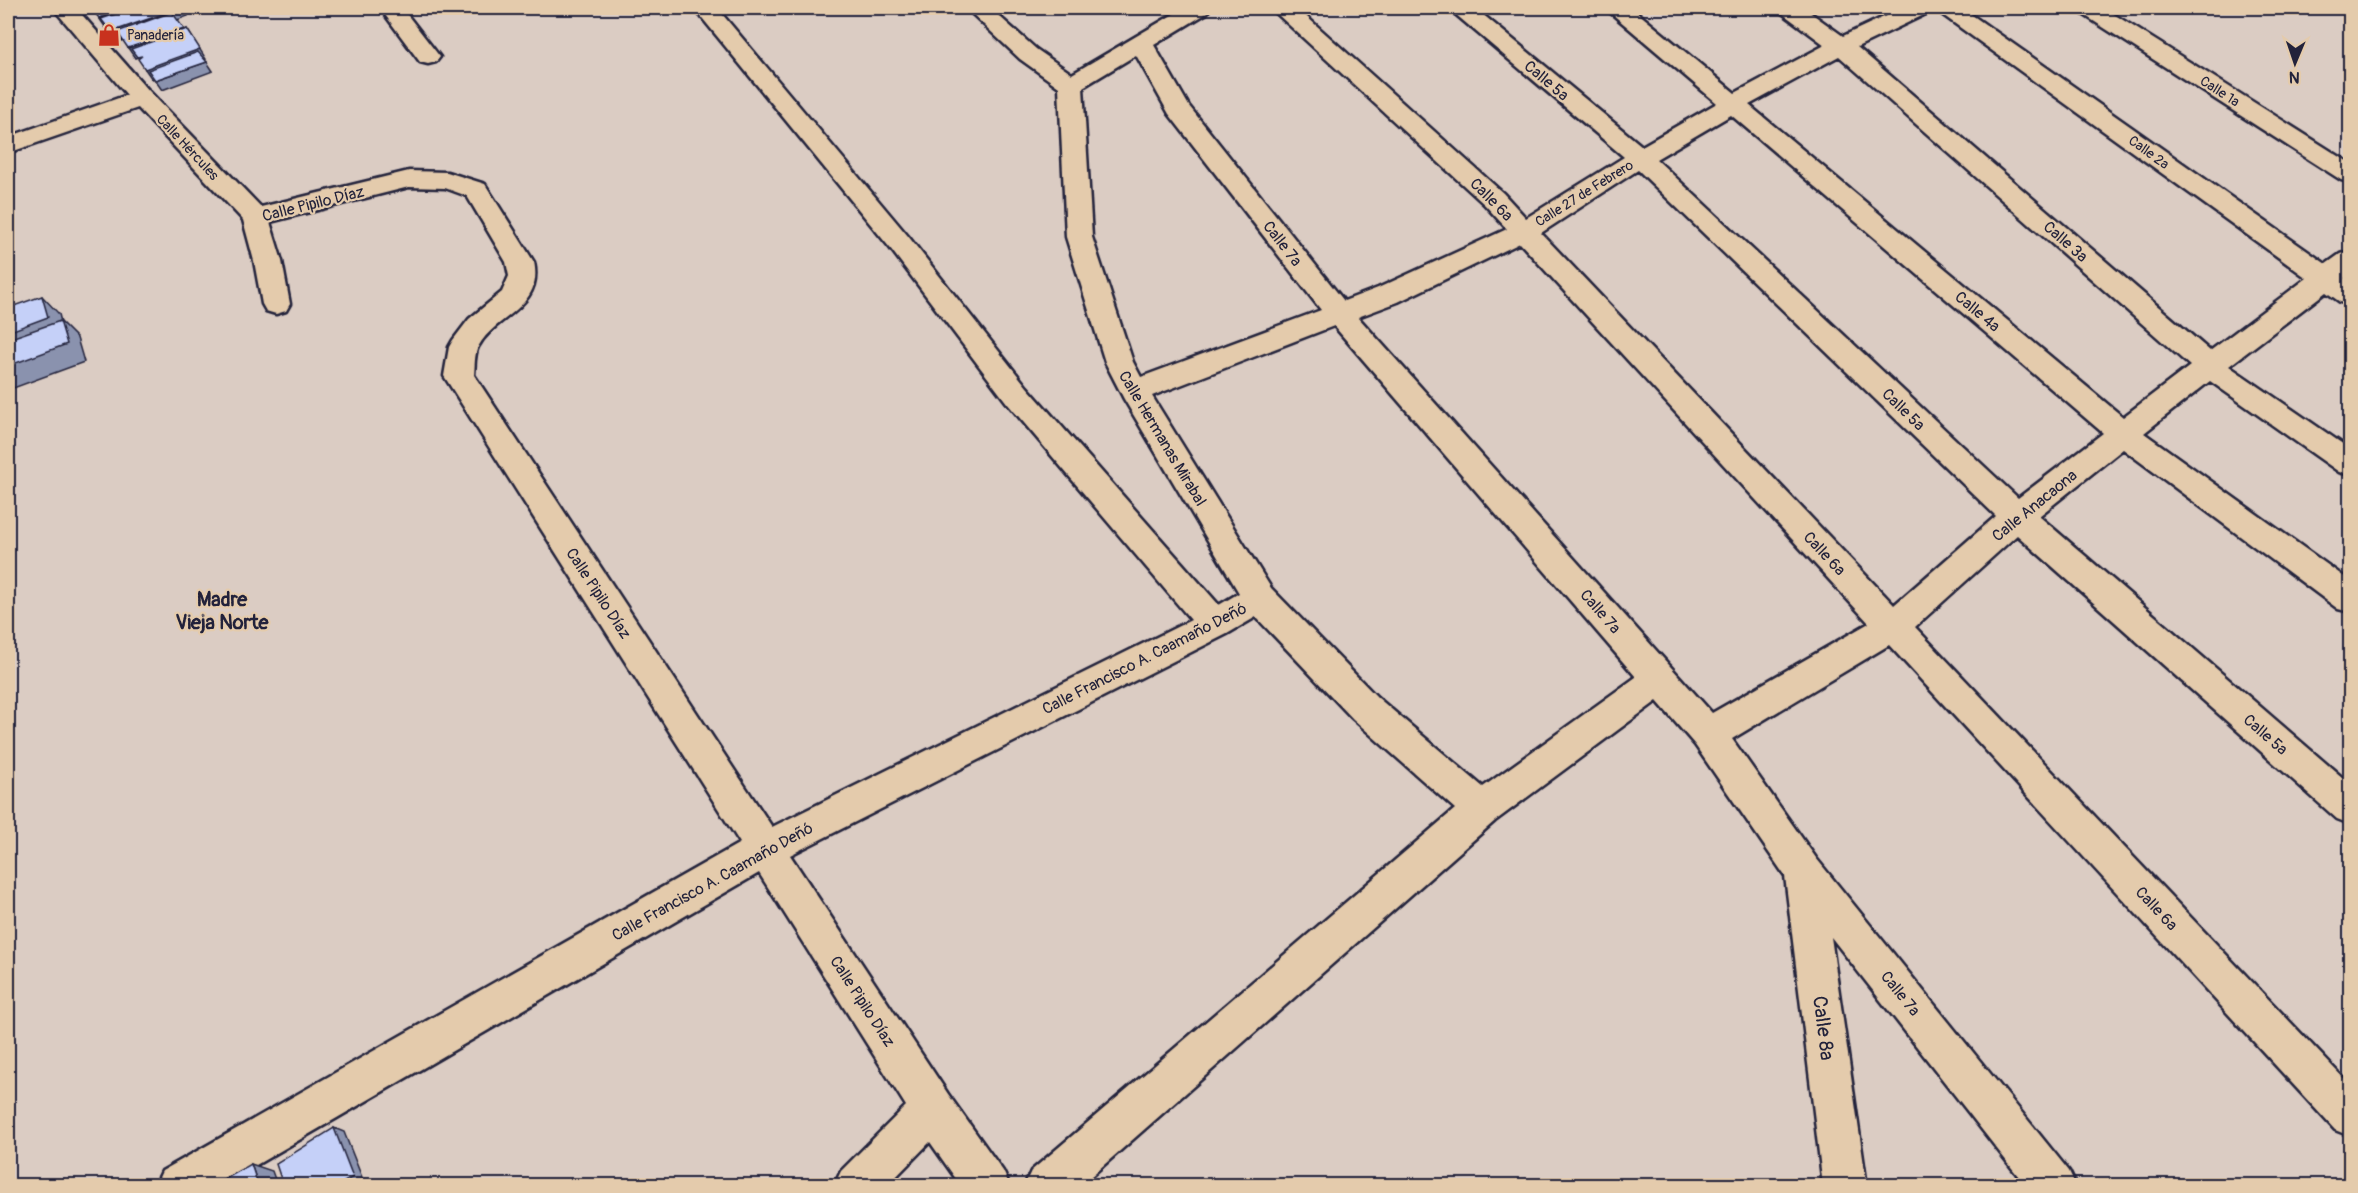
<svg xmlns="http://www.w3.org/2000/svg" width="2358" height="1193" viewBox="0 0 2358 1193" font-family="Pangolin,sans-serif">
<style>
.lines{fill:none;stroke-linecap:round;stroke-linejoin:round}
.street-casing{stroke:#22223b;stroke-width:5}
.street{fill:#e4cbac;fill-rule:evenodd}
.shaded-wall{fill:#8a92ae;stroke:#22223b;stroke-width:1.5}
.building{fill:#c5d0f8;stroke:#22223b;stroke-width:1.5}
.labels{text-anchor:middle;stroke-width:4.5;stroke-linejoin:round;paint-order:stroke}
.far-poi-label{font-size:14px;fill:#22223b;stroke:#e4cbac;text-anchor:start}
.far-street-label{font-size:14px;fill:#22223b;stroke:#e4cbac}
.street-label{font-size:16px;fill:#22223b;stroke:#e4cbac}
.quarter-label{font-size:20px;font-weight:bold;fill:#22223b;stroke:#e4cbac}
.near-street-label{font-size:20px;fill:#22223b;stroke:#e4cbac}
</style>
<rect width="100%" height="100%" fill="#dbccc3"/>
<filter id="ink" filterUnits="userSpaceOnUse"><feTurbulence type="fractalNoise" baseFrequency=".0167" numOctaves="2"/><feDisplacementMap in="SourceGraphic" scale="12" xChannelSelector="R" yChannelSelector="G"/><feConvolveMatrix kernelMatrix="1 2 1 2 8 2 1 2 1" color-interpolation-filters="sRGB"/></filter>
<g filter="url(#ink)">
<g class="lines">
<g class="street-casing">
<path id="street" d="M53 8H76L151 93 261 207 409 171 447 172 485 184 534 262C544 308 495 315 478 347 474 355 475 367 474 375L772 827 1191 620 1007 403 890 248 694 8H717L908 236 1027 387 1219 605 1239 593 1124 399 1105 362 1066 237 1059 87 1020 59 966 8H990L1036 49 1072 74 1184 8H1210L1207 13 1154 45 1189 106 1344 301 1378 288 1507 229 1485 205 1276 13 1273 8H1297L1503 193 1526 218 1624 157 1454 13 1451 8H1475L1642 146 1717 103 1611 13 1608 8H1632L1735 93 1825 45 1782 13 1779 8H1804L1843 36 1903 8H1931L1928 13 1857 47 2210 351 2307 278 1940 13 1937 8H1962L2326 264 2340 254 2350 251V273L2345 278 2350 282V304L2340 302 2326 292 2229 366 2350 449V475L2339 472 2210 381 2144 433 2350 581V612L2338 609 2123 449 2039 516 2350 784V824L2337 819 2017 535 1915 627 2350 1085V1136L2335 1130 1889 645 1732 739 1816 858 2069 1171 2076 1186H2026L1831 937 1867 1186H1823L1785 876 1695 745 1657 701 1495 821 1080 1186H1024L1031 1171 1455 809 1353 719 1256 617 1227 634 790 855 948 1094 1003 1171 1010 1186H961L930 1142 887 1186H834L841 1171 906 1106 759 873 220 1186H155L162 1171 740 843 444 376 449 347 453 340 469 319 502 292 509 276 506 262 467 196 445 188 409 187 270 222 282 261 290 304 286 311 276 314 266 311 262 304 254 261 243 220 138 108 8 153V137L127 95ZM1136 55 1169 114 1321 310 1141 377 1133 362 1092 237 1083 87ZM1839 56 2190 366 2123 417 1749 105ZM1731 115 2103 433 2018 498 1656 159ZM1638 170 1996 516 1894 605 1541 233ZM1520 243 1869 623 1712 713 1358 317 1398 302ZM1334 326 1636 677 1483 787 1377 697 1271 588 1152 396Z
M380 8H402L440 57 436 62 428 64 420 62Z
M2078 8H2104L2350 163V182L2341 180 2081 13Z"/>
</g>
<use href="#street" class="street"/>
</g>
<path class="shaded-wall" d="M129 8H162L106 28 99 18Z
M180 8H182L188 16 118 42 111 32Z
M184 29 191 38 135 58 128 48Z
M187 29 206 59 152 79 145 69Z
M207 62 213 71 162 90 155 80Z
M42 296 59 314 61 322 77 338 84 362 8 390V332Z
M334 1128 344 1132 363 1180 355 1185H339Z
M251 1164 272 1171 277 1185H258Z"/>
<path class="building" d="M91 8H129L99 18Z
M134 8H180L111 32 101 19Z
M172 12 184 29 128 48 117 32Z
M187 29 200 49 145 69 138 59 142 56 137 57 131 49Z
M198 52 207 62 155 80 148 70Z
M42 296 48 317 8 332V308Z
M60 321 67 344 8 366V339Z
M334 1128 353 1177 339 1185H283L276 1164Z
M251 1164 258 1185H215Z"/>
</g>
<defs>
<g id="shop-bare" transform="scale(1.8)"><path d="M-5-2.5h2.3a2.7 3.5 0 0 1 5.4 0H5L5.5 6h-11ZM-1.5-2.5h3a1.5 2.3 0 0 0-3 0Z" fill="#c8321e" stroke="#e4cbac" stroke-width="2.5" paint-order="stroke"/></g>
</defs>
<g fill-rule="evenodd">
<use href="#shop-bare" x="109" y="35"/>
</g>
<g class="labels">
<g class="far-poi-label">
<text x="127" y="40">Panadería</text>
</g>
<g class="far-street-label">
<text transform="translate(2220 91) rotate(33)" y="5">Calle 1ª</text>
<text transform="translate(188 147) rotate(47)" y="5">Calle Hércules</text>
<text transform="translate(2149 152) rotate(36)" y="5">Calle 2ª</text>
<text transform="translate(1584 193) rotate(-32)" y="5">Calle 27 de Febrero</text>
</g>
<g class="street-label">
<text transform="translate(1547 80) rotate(40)" y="6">Calle 5ª</text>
<text transform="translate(1492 199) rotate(45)" y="6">Calle 6ª</text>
<text transform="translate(313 203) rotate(-14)" y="6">Calle Pipilo Díaz</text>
<text transform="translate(2066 241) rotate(41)" y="6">Calle 3ª</text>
<text transform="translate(1283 243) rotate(52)" y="6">Calle 7ª</text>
<text transform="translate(1978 311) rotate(40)" y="6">Calle 4ª</text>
<text transform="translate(1904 409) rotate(44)" y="6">Calle 5ª</text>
<text transform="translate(1163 438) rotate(59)" y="6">Calle Hermanas Mirabal</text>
<text transform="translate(2034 505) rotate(-39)" y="6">Calle Anacaona</text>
<text transform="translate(1825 553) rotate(47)" y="6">Calle 6ª</text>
<text transform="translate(599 593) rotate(57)" y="6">Calle Pipilo Díaz</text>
<text transform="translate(1601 611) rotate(49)" y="6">Calle 7ª</text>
<text transform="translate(1144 658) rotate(-27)" y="6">Calle Francisco A. Caamaño Deñó</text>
<text transform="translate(2266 734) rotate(41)" y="6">Calle 5ª</text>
<text transform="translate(712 881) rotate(-29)" y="6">Calle Francisco A. Caamaño Deñó</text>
<text transform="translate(2157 908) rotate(47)" y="6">Calle 6ª</text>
<text transform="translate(1901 993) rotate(51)" y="6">Calle 7ª</text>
<text transform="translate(863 1001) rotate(57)" y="6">Calle Pipilo Díaz</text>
</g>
<g class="quarter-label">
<text x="222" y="606">Madre<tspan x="222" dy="23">Vieja Norte</tspan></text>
</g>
<g class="near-street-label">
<text transform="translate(1824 1028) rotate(83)" y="7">Calle 8ª</text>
</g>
</g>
<rect width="2358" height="1193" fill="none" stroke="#e4cbac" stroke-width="30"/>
<rect x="15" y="15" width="2328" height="1163" fill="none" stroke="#22223b" stroke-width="2" filter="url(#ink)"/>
<g transform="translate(2295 63) rotate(182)" stroke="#e4cbac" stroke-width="4.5" paint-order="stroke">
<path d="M0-4.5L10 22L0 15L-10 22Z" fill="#22223b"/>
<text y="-9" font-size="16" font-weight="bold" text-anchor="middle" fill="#22223b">N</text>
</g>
</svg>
